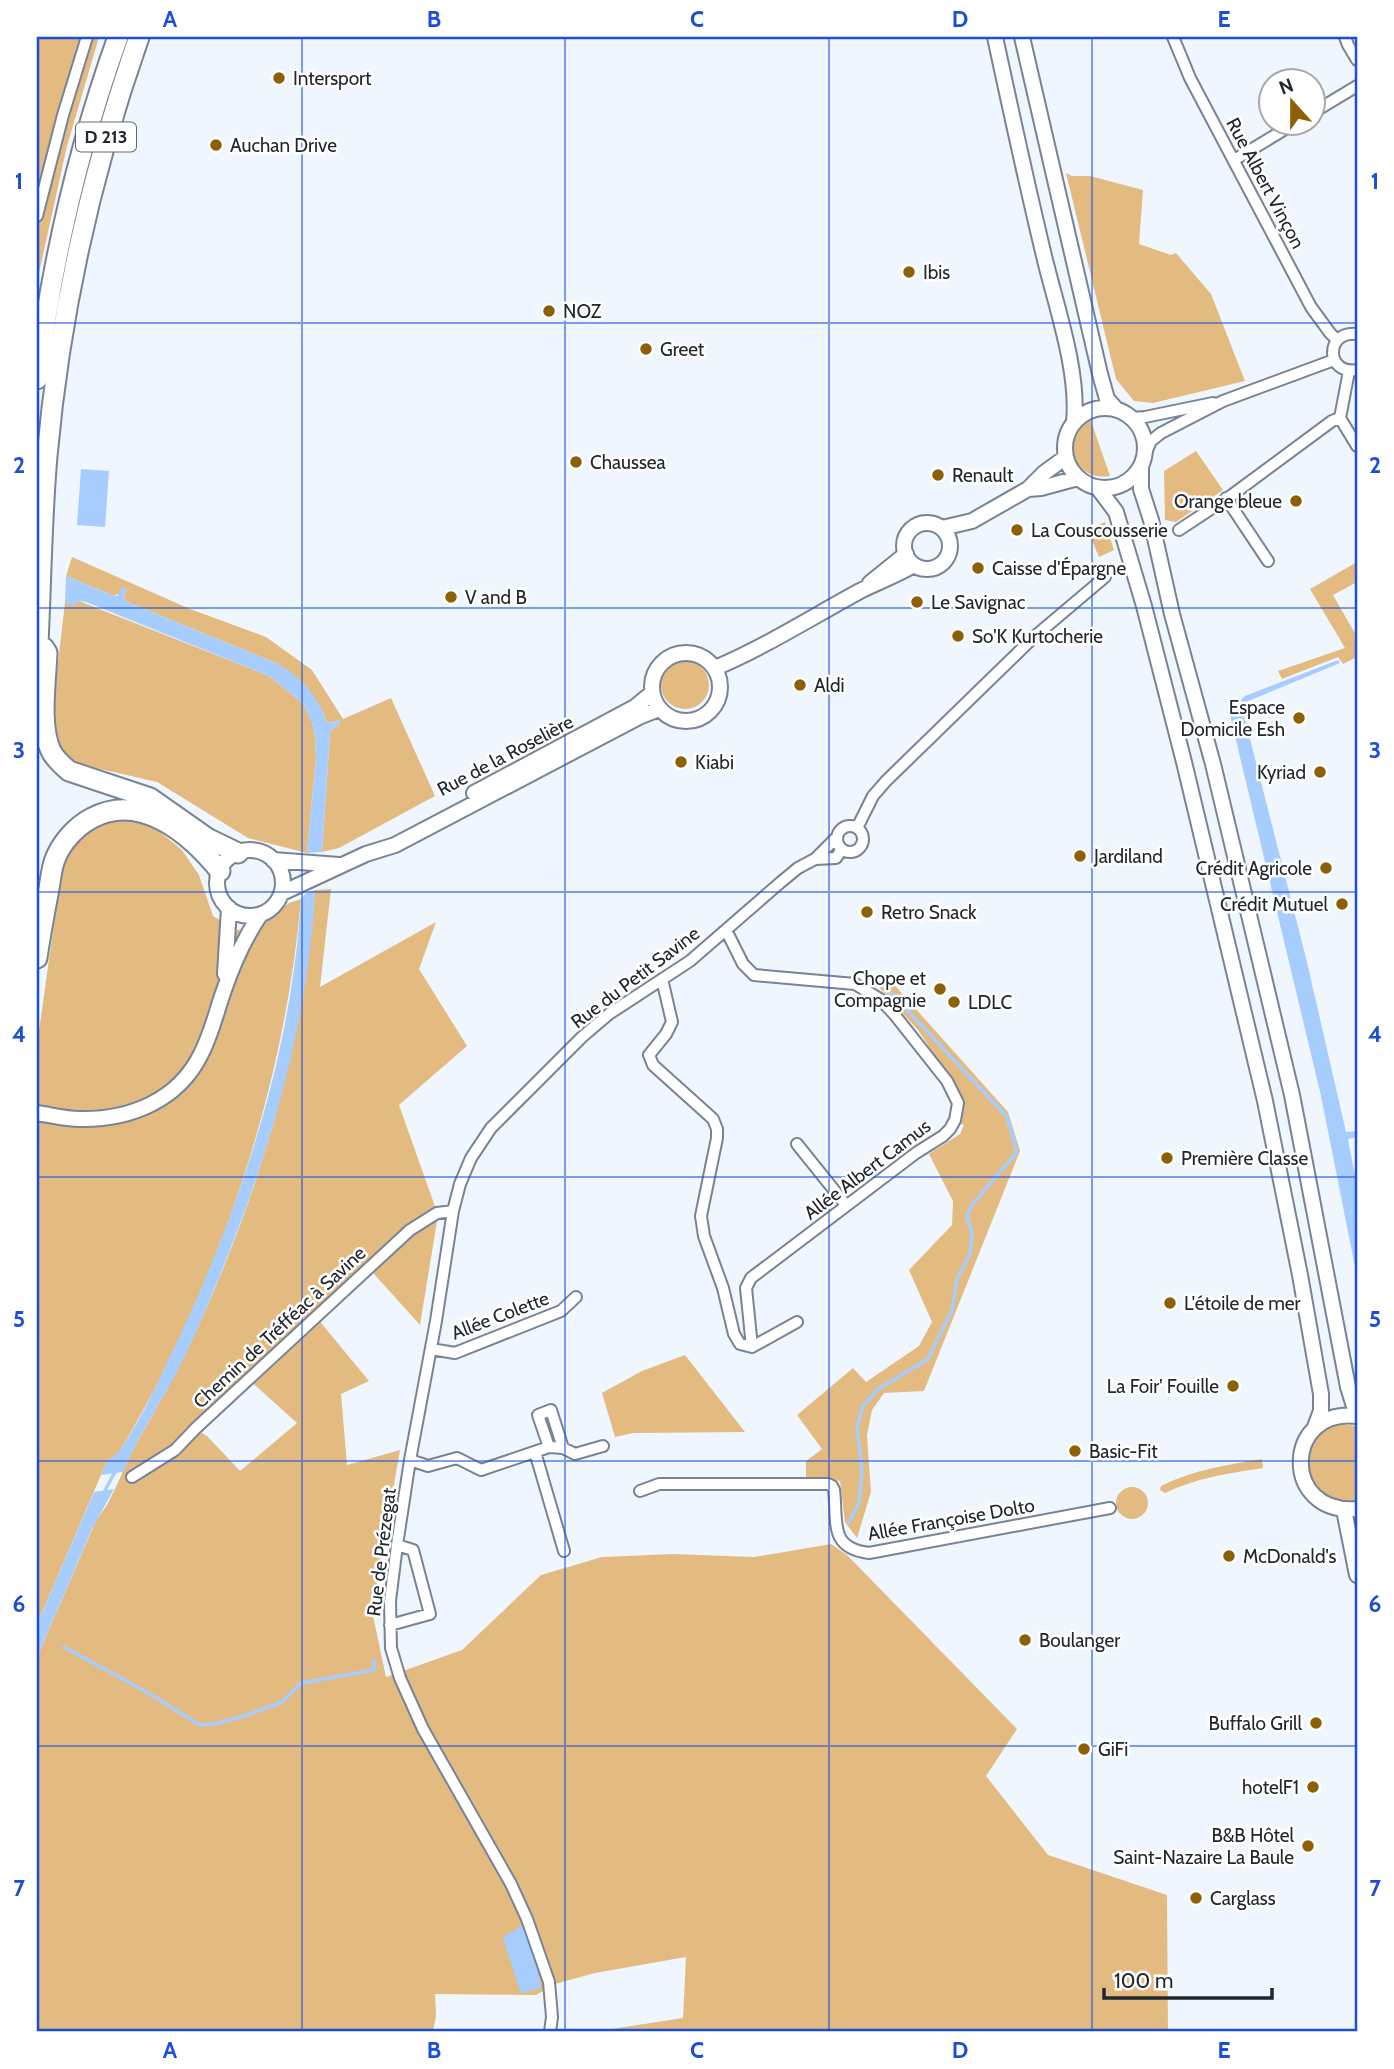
<svg xmlns="http://www.w3.org/2000/svg" width="1394" height="2069" viewBox="0 0 1394 2069" font-family="Cabin,sans-serif">
<style>
.green{fill:#e3bb81;fill-rule:evenodd}
.water{fill:#a6cdfe}
.lines{fill:none;stroke-linecap:round;stroke-linejoin:round}
.stream{stroke:#a6cdfe;stroke-width:3.5}
.street-casing{stroke:#768496;stroke-width:14}
.secondary-casing{stroke:#768496;stroke-width:18}
.highway-casing{stroke:#768496;stroke-width:23}
.street{stroke:#fff;stroke-width:10}
.secondary{stroke:#fff;stroke-width:14}
.highway{stroke:#fff;stroke-width:19}
.grid{fill:none;stroke:#1d4ed8;stroke-width:2;stroke-opacity:0.55}
.poi-dot{fill:#8d6005;stroke:#fff;stroke-width:2.5}
.labels{text-anchor:middle;stroke-width:5;stroke-linejoin:round;paint-order:stroke}
.shield{fill:#fff;stroke:#64686d;stroke-width:2}
.shield-label{font-size:18px;font-weight:bold;fill:#21272f}
.poi-label{font-size:19px;fill:#21272f;stroke:#fff;text-anchor:start}
.street-label{font-size:19px;fill:#21272f;stroke:#fff}
.neatline{fill:none;stroke:#1d4ed8;stroke-width:2.5}
.grid-label{font-size:23px;text-anchor:middle;font-weight:bold;fill:#1d4ed8}
</style>
<rect width="100%" height="100%" fill="#f0f6fe"/>
<path class="green" d="M37 37H99L67 146 37 282Z
M1066 173 1072 176H1090L1143 190 1139 244 1171 255 1176 253 1211 294 1245 381 1153 403 1134 401 1116 379Z
M1090 418 1110 476C1073 482 1058 438 1090 418Z
M1196 451 1223 490 1176 522 1165 520 1164 471Z
M1105 522 1114 550 1099 557 1087 529Z
M72 557 190 609 266 637 312 670 343 719 391 698 435 796 339 848 322 852 330 733 332 729 340 724 339 720 329 723 327 722C317 695 300 677 276 663L125 601 124 596 127 589 114 596 66 576Z
M1357 562V582L1333 595 1357 637V657L1343 664 1338 657 1282 679 1278 671 1345 648 1310 589Z
M79 601 269 676 300 701 305 707 312 722 315 737 316 757 307 853 248 838 157 782 74 763 55 743 52 716 65 602 73 605Z
M661 685a24 24 0 1 1 48 0a24 24 0 1 1-48 0Z
M118 816 155 828 182 850 199 875 213 916 236 930 259 928 289 903 301 899C287 1062 236 1229 162 1375 149 1400 135 1425 121 1449 116 1456 108 1460 104 1468L37 1624V1045L62 867 75 838 90 825Z
M331 889 320 987 436 922 419 969 467 1046 399 1105 438 1215 420 1325 365 1264 312 1312 369 1381 341 1394 347 1465 400 1450 372 1611 386 1677 462 1650 541 1575 602 1557 673 1554 754 1557 831 1544 847 1555 1017 1729 986 1776 1048 1855 1167 1895 1168 2032H605V2030L683 2018 686 1957 595 1973 555 1984 536 1995 435 1994 436 2015 433 2032H37V1657L95 1523C98 1517 103 1511 107 1505 116 1488 123 1470 132 1452 151 1416 173 1381 190 1344 257 1202 304 1047 315 890ZM245 1376 297 1423 240 1471 207 1436 193 1428Z
M869 976 889 979 1008 1112 1020 1151 924 1391 884 1393 872 1410 867 1435 871 1492 857 1538 845 1522 840 1481 806 1478V1461L822 1449 797 1415 853 1368 866 1382 919 1346 932 1322 909 1270 952 1225 953 1201 929 1154 960 1134 964 1125 961 1124 964 1105 961 1095 918 1030Z
M685 1355 745 1432 633 1433 615 1437 602 1393 642 1371Z
M1339 1424 1357 1426V1501C1339 1506 1328 1497 1313 1487 1311 1479 1306 1468 1306 1459 1307 1440 1323 1430 1339 1424Z
M1262 1459 1263 1468C1229 1473 1196 1478 1165 1493L1160 1490 1161 1486C1192 1470 1227 1465 1262 1459Z
M1116 1503a16 16 0 1 1 32 0a16 16 0 1 1-32 0Z"/>
<path class="water" d="M81 469 109 471 105 527 77 525Z
M66 576 114 596H117L122 587 127 589 124 596 125 601 276 663C301 677 317 695 327 722L329 723 339 720 340 724 332 729 330 733 322 852 307 853 316 757 315 737 312 722 305 707 300 701 269 676 86 602 79 601 73 606 65 602Z
M1338 660 1340 663 1241 704 1306 958 1346 1132 1357 1131V1137L1348 1139 1357 1187V1277L1321 1096 1229 711 1245 696Z
M315 890C307 1050 252 1209 186 1354 167 1394 140 1431 123 1472L101 1475C103 1471 105 1464 108 1461 111 1457 116 1455 120 1450 136 1426 151 1398 163 1371 235 1225 291 1063 301 899L306 893Z
M114 1489 92 1529 37 1657V1624L94 1492Z
M524 1924 532 1945 541 1988 521 1993 503 1939 505 1936Z"/>
<g class="lines">
<path class="stream" d="M103 1494 116 1470
M849 1522 859 1503 862 1471 857 1427 863 1406 878 1389 928 1359 952 1310 957 1279 970 1254 972 1233 967 1217 971 1206 1017 1152 1007 1117 881 982
M64 1647 145 1691 200 1725 215 1724 247 1715 282 1702 301 1683 374 1670V1660"/>
<g class="street-casing">
<path id="street" d="M1173 37 1190 78 1311 307 1330 333 1337 340
M1345 37 1348 45 1357 60
M1314 112 1357 86
M1234 160 1297 122
M37 216 63 115 87 37
M1357 334C1325 330 1325 375 1357 370
M1132 418 1145 417 1213 403
M1340 418 1349 371
M1340 418 1357 446
M1145 455 1151 441 1161 433 1223 401 1334 360
M1226 498 1268 561
M1179 530 1232 495 1332 421 1340 418
M837 839a13 13 0 1 1 26 0a13 13 0 1 1-26 0Z
M857 828 873 796 886 781 1034 637 1105 577
M815 859 836 858 842 849
M726 930 743 964 754 975 855 984 880 999 894 1014 947 1081 958 1103 955 1120 950 1129 943 1136 916 1153 751 1278 746 1288 752 1347
M662 979 672 1022 666 1034 649 1055 653 1065 713 1119 717 1129V1138L701 1216 704 1236 723 1288 734 1334 740 1344 752 1347 797 1322
M797 1144 846 1205
M431 1349 455 1353 561 1311 576 1297
M549 1447 538 1415 551 1410 563 1448
M535 1452 564 1551
M410 1460 428 1466 457 1458 481 1470 549 1447 563 1448 575 1454 603 1446
M132 1477 175 1450 196 1428 410 1230 437 1213 453 1211
M640 1491 659 1484H828L832 1486 834 1490C838 1521 828 1548 869 1553L1110 1508
M390 1625 430 1614 413 1550 397 1545
M550 2032 552 2017 549 1982 527 1919 511 1884 423 1729 400 1678 391 1648 390 1601 397 1545 410 1460 436 1321 453 1211 460 1184 471 1158 491 1128 582 1037 609 1014 690 961 781 882 798 868 815 859 837 837"/>
</g>
<g class="secondary-casing">
<path id="secondary" d="M995 37C1011 111 1027 186 1045 260 1057 309 1079 372 1074 422
M1022 37 1100 374 1107 399 1116 409
M1065 448a40 40 0 1 1 80 0a40 40 0 1 1-80 0Z
M1141 468V489L1151 520 1172 614 1213 764 1292 1095 1348 1387 1357 1416
M1098 488 1116 512 1144 606 1184 762 1265 1101 1300 1275 1321 1394V1411L1315 1427
M1028 489 1041 488 1078 478
M904 546a23 23 0 1 1 46 0a23 23 0 1 1-46 0Z
M942 528 972 521 1028 489 1044 473 1066 457
M870 583 906 554
M652 687a34 34 0 1 1 68 0a34 34 0 1 1-68 0Z
M715 668C765 647 812 617 860 591 878 582 897 575 914 565
M474 793 635 707 652 693
M217 883a33 33 0 1 1 66 0a33 33 0 1 1-66 0Z
M273 860 339 865
M282 893 366 854 395 845 639 717 659 709
M225 974 229 908
M37 1113C51 1115 65 1119 80 1119 129 1120 178 1101 201 1054 211 1035 216 1013 223 993 232 966 244 939 260 915
M1357 1416C1284 1407 1280 1515 1357 1509
M1344 1510 1357 1575"/>
</g>
<g class="highway-casing">
<path id="highway" d="M37 379C52 262 78 148 118 37
M44 648 47 653C46 681 39 726 51 751 55 759 62 765 69 771L150 798 207 838 238 853
M37 663C41 594 41 525 47 456 60 312 91 173 139 37
M37 958C40 937 44 915 48 894 50 884 51 872 54 862 60 844 75 827 92 818 141 792 190 834 220 871"/>
</g>
<use href="#street" class="street"/>
<use href="#secondary" class="secondary"/>
<use href="#highway" class="highway"/>
</g>
<path class="grid" d="M302 37V2032M565 37V2032M829 37V2032M1092 37V2032M37 323H1357M37 608H1357M37 892H1357M37 1177H1357M37 1461H1357M37 1746H1357"/>
<g class="poi-dot">
<circle cx="279" cy="78" r="7"/>
<circle cx="216" cy="145" r="7"/>
<circle cx="909" cy="272" r="7"/>
<circle cx="549" cy="311" r="7"/>
<circle cx="646" cy="349" r="7"/>
<circle cx="576" cy="462" r="7"/>
<circle cx="938" cy="475" r="7"/>
<circle cx="1296" cy="501" r="7"/>
<circle cx="1017" cy="530" r="7"/>
<circle cx="978" cy="568" r="7"/>
<circle cx="451" cy="597" r="7"/>
<circle cx="917" cy="602" r="7"/>
<circle cx="958" cy="636" r="7"/>
<circle cx="800" cy="685" r="7"/>
<circle cx="1299" cy="718" r="7"/>
<circle cx="681" cy="762" r="7"/>
<circle cx="1320" cy="772" r="7"/>
<circle cx="1080" cy="856" r="7"/>
<circle cx="1326" cy="868" r="7"/>
<circle cx="1342" cy="904" r="7"/>
<circle cx="867" cy="912" r="7"/>
<circle cx="940" cy="989" r="7"/>
<circle cx="954" cy="1002" r="7"/>
<circle cx="1167" cy="1158" r="7"/>
<circle cx="1170" cy="1303" r="7"/>
<circle cx="1233" cy="1386" r="7"/>
<circle cx="1075" cy="1451" r="7"/>
<circle cx="1229" cy="1556" r="7"/>
<circle cx="1025" cy="1640" r="7"/>
<circle cx="1316" cy="1723" r="7"/>
<circle cx="1084" cy="1749" r="7"/>
<circle cx="1313" cy="1787" r="7"/>
<circle cx="1308" cy="1846" r="7"/>
<circle cx="1196" cy="1898" r="7"/>
</g>
<g class="labels">
<rect class="shield" x="76" y="122.5" width="60" height="29" rx="5"/>
<g class="shield-label">
<text x="106" y="143">D 213</text>
</g>
<g class="poi-label">
<text x="293" y="85">Intersport</text>
<text x="230" y="152">Auchan Drive</text>
<text x="923" y="279">Ibis</text>
<text x="563" y="318">NOZ</text>
<text x="660" y="356">Greet</text>
<text x="590" y="469">Chaussea</text>
<text x="952" y="482">Renault</text>
<text x="1282" y="508" text-anchor="end">Orange bleue</text>
<text x="1031" y="537">La Couscousserie</text>
<text x="992" y="575">Caisse d'Épargne</text>
<text x="465" y="604">V and B</text>
<text x="931" y="609">Le Savignac</text>
<text x="972" y="643">So'K Kurtocherie</text>
<text x="814" y="692">Aldi</text>
<text x="1285" y="714" text-anchor="end">Espace<tspan x="1285" dy="22">Domicile Esh</tspan></text>
<text x="695" y="769">Kiabi</text>
<text x="1306" y="779" text-anchor="end">Kyriad</text>
<text x="1094" y="863">Jardiland</text>
<text x="1312" y="875" text-anchor="end">Crédit Agricole</text>
<text x="1328" y="911" text-anchor="end">Crédit Mutuel</text>
<text x="881" y="919">Retro Snack</text>
<text x="926" y="985" text-anchor="end">Chope et<tspan x="926" dy="22">Compagnie</tspan></text>
<text x="968" y="1009">LDLC</text>
<text x="1181" y="1165">Première Classe</text>
<text x="1184" y="1310">L'étoile de mer</text>
<text x="1219" y="1393" text-anchor="end">La Foir' Fouille</text>
<text x="1089" y="1458">Basic-Fit</text>
<text x="1243" y="1563">McDonald's</text>
<text x="1039" y="1647">Boulanger</text>
<text x="1302" y="1730" text-anchor="end">Buffalo Grill</text>
<text x="1098" y="1756">GiFi</text>
<text x="1299" y="1794" text-anchor="end">hotelF1</text>
<text x="1294" y="1842" text-anchor="end">B&amp;B Hôtel<tspan x="1294" dy="22">Saint-Nazaire La Baule</tspan></text>
<text x="1210" y="1905">Carglass</text>
</g>
<g class="street-label">
<text transform="translate(1266 183) rotate(62)" y="7">Rue Albert Vinçon</text>
<text transform="translate(505 755) rotate(-28)" y="7">Rue de la Roselière</text>
<text transform="translate(635 977) rotate(-37)" y="7">Rue du Petit Savine</text>
<text transform="translate(867 1169) rotate(-37)" y="7">Allée Albert Camus</text>
<text transform="translate(500 1315) rotate(-21)" y="7">Allée Colette</text>
<text transform="translate(279 1327) rotate(-43)" y="7">Chemin de Tréfféac à Savine</text>
<text transform="translate(951 1519) rotate(-10)" y="7">Allée Françoise Dolto</text>
<text transform="translate(381 1552) rotate(-83)" y="7">Rue de Prézegat</text>
</g>
</g>
<rect width="1394" height="2069" fill="none" stroke="#ffffff" stroke-width="77"/>
<g transform="translate(1292 102) rotate(339)"><circle r="33" fill="#ffffff" stroke="#a6a9ac" stroke-width="2"/>
<path d="M0-5L12 26L0 18L-12 26Z" fill="#8d6005"/>
<text y="-10" font-size="19" font-weight="bold" text-anchor="middle" fill="#21272f">N</text>
</g>
<path d="M1104 1988v10h168v-10" fill="none" stroke="#21272f" stroke-width="3.5"/>
<text x="1114" y="1988" font-size="21" fill="#21272f" stroke="#ffffff" stroke-width="5" paint-order="stroke">100 m</text>
<rect x="38" y="38" width="1318" height="1992" class="neatline"/>
<g class="grid-label">
<text x="170" y="27">A</text>
<text x="434" y="27">B</text>
<text x="697" y="27">C</text>
<text x="960" y="27">D</text>
<text x="1224" y="27">E</text>
<text x="19" y="189">1</text>
<text x="1375" y="189">1</text>
<text x="19" y="473">2</text>
<text x="1375" y="473">2</text>
<text x="19" y="758">3</text>
<text x="1375" y="758">3</text>
<text x="19" y="1042">4</text>
<text x="1375" y="1042">4</text>
<text x="19" y="1327">5</text>
<text x="1375" y="1327">5</text>
<text x="19" y="1612">6</text>
<text x="1375" y="1612">6</text>
<text x="19" y="1896">7</text>
<text x="1375" y="1896">7</text>
<text x="170" y="2058">A</text>
<text x="434" y="2058">B</text>
<text x="697" y="2058">C</text>
<text x="960" y="2058">D</text>
<text x="1224" y="2058">E</text>
</g>
</svg>
